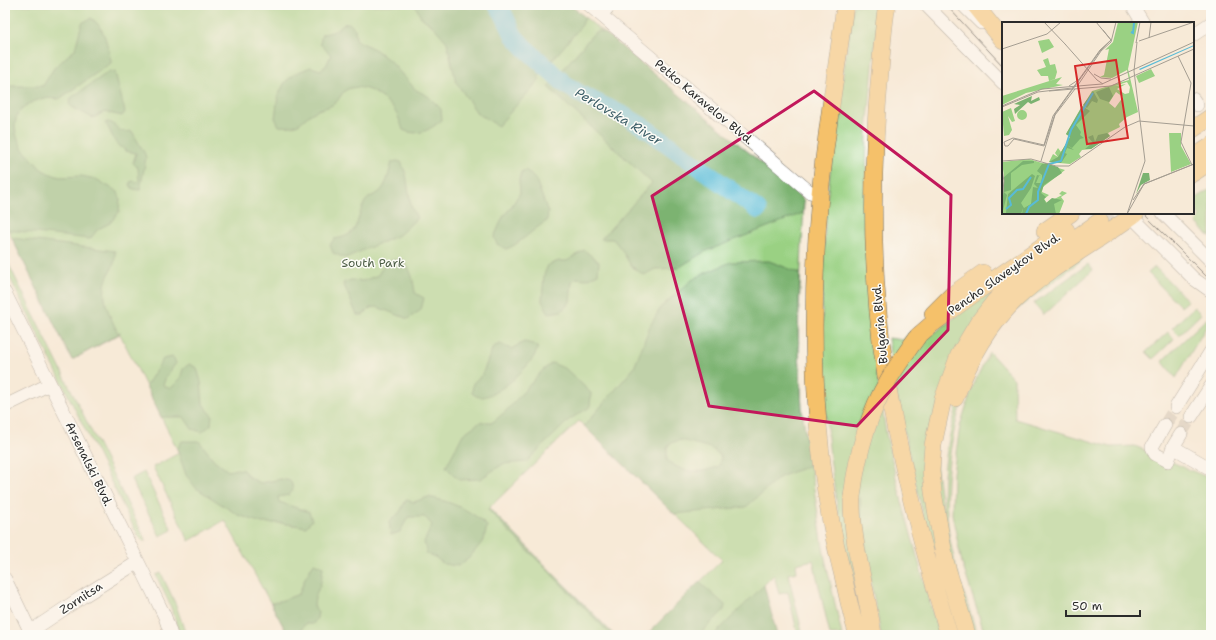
<svg xmlns="http://www.w3.org/2000/svg" width="1216" height="640" viewBox="0 0 1216 640" font-family="'Shantell Sans',sans-serif">
<style>
.green{fill:#9ad183;stroke:#627e57}
.forest{fill:#7bb371;stroke:#536f4e;fill-rule:evenodd}
.lines{fill:none;stroke-linecap:round;stroke-linejoin:round}
.river{stroke:#58bbd7;stroke-width:18}
.minor-tunnel{stroke:#cec4b5;stroke-width:13;stroke-dasharray:13 6;stroke-linecap:butt}
.major-tunnel{stroke:#cec4b5;stroke-width:17;stroke-dasharray:17 8;stroke-linecap:butt}
.minor-casing{stroke:#726e67;stroke-width:14}
.major-casing{stroke:#726e67;stroke-width:18}
.minor{stroke:#fff;stroke-width:13}
.major{stroke:#f5c16b;stroke-width:17}
.tram{stroke:#2b2b2b;stroke-width:1}
.major-bridge-casing{stroke:#726e67;stroke-width:18;stroke-linecap:butt}
.major-bridge{stroke:#f5c16b;stroke-width:17}
.marked{fill:none;stroke:#c2185b;stroke-width:3;stroke-linejoin:round}
.labels{text-anchor:middle;stroke-width:3;stroke-linejoin:round;paint-order:stroke}
.street-label{font-size:12px;fill:#2b2b2b;stroke:#fdfcf7}
.park-label{font-size:12px;fill:#4c5d45;stroke:#fdfcf7}
.water-label{font-size:13px;font-style:italic;fill:#3b5d67;stroke:#fdfcf7}
.inset-river{fill:none;stroke:#58bbd7;stroke-width:2}
.inset-road{fill:none;stroke:#a59e92;stroke-width:1}
.view{fill:#d62828;fill-opacity:0.15;stroke:#d62828;stroke-width:2}
.inset-edge{fill:none;stroke:#2b2b2b;stroke-width:2}
</style>
<rect width="100%" height="100%" fill="#fdfcf7"/>
<filter id="ink" filterUnits="userSpaceOnUse"><feTurbulence type="fractalNoise" baseFrequency=".025" numOctaves="2"/><feDisplacementMap in="SourceGraphic" scale="8" xChannelSelector="R" yChannelSelector="G"/><feConvolveMatrix kernelMatrix="1 2 1 2 8 2 1 2 1" color-interpolation-filters="sRGB"/></filter>
<filter id="wash" filterUnits="userSpaceOnUse"><feTurbulence type="fractalNoise" baseFrequency=".012" numOctaves="4" result="noise"/><feDisplacementMap in="SourceGraphic" scale="16" xChannelSelector="R" yChannelSelector="G"/><feGaussianBlur stdDeviation="0.9" result="paint"/><feColorMatrix in="noise" values="0 0 0 0 0 0 0 0 0 0 0 0 0 0 0 0 0 1.4 0 .05"/><feComposite in="paint" operator="in"/></filter>
<g filter="url(#wash)">
<rect width="100%" height="100%" fill="#f7ead7"/>
<path class="green" d="M5 5H570L799 194 804 201 798 331 802 410 824 554 842 635H830L813 560 796 564 797 572 788 574 803 635H798L788 592 779 594 774 575 714 635H646L722 560 579 421 489 508 614 635H288L225 520 189 541 153 467 179 453 120 334 72 360 5 224Z
M853 5H879L867 130 865 226 877 375 886 433 899 491 939 635H881L861 532 860 497 865 619H862C856 601 853 583 849 565 823 454 818 340 825 227 830 153 843 79 853 5Z
M1211 189V238L1196 222 1201 217 1195 210V199Z
M1081 256 1083 259 1030 299 1014 312 1016 305Z
M5 257 146 541H143L138 536 5 268Z
M1088 264 1093 270 1044 315 1034 303Z
M1155 267 1188 301 1181 307 1148 273Z
M1014 272 931 426 959 635 923 516 896 396 888 338 903 340 911 331 924 341Z
M1194 307 1201 314 1179 335 1172 328Z
M1206 319 1209 322 1176 378 1162 361Z
M1168 332 1174 339 1153 359 1146 352Z
M989 352 1014 379 1015 419 1111 447 1135 446 1211 479V635H985L962 563 952 514 953 473 960 426 972 388Z
M964 384 966 387C949 441 940 494 952 550 958 578 969 607 977 635H974C966 607 955 578 949 550 937 490 945 441 964 384Z
M144 472 172 530 160 536 131 479Z
M161 573 176 605 186 635H181L170 605 156 575Z"/>
<path class="forest" d="M415 5H570L585 17 582 25 538 77 540 79 498 126 477 113 456 82 447 42 434 27 421 17Z
M91 18C105 27 107 45 111 61V63L59 99 43 98 28 104 18 113 16 119 15 126 16 134 22 148 41 169 48 173 60 177 81 176 96 179 118 192 120 198 119 212 110 223 98 229 90 239 8 230 5 224V86H43L54 68 75 49 82 23Z
M349 23 355 29 356 40 376 50 390 61 416 90 428 96 441 109 442 120C429 130 419 137 403 130 400 121 397 112 390 105 380 94 361 82 346 90 341 93 339 101 334 104 329 108 320 108 314 112 298 122 302 128 279 126L275 118 278 96 285 82 296 73 311 67 320 70 326 66 331 55 320 44 322 34C332 33 336 31 343 24Z
M599 31 605 33 799 194 804 201 803 213 704 252 678 268 655 269 644 275 631 266 622 250 613 239H601L652 183 548 87 593 34Z
M110 71 115 72 125 112 122 116 104 112 93 118 72 107 69 104 71 98Z
M107 122C119 123 114 134 132 131 135 138 146 153 146 158L140 190 133 189 130 185V182L134 181 137 183 139 180 138 168 133 163 136 153 125 151 123 148C114 147 112 131 105 123Z
M397 161 401 162 406 174 411 206 417 218 399 235 345 258 333 253 330 245 334 239C361 236 355 219 365 202 369 196 373 196 378 193 387 187 389 172 392 162Z
M526 170 536 180 548 212 547 221C534 228 519 245 506 249L497 244 494 237 503 217 511 207 520 193 519 180 521 172Z
M12 238 115 251C115 255 115 259 114 263 112 269 108 275 106 281 101 300 110 316 118 333L120 332V333L72 360Z
M584 250 599 262 598 274 587 279 575 278 572 282 570 302 562 311 549 313 542 301 544 275 548 265 559 261H567Z
M390 260H403C412 271 413 279 415 293L424 298 421 310 408 319 377 307 370 308 363 315H357L343 283 351 280 363 281 378 275 383 266Z
M769 261 800 273 798 331 802 410 810 465 780 477 746 507 674 514 584 426 634 368 650 326 661 307 692 280 703 274 731 262ZM681 440 711 448 721 456 719 466C700 474 683 474 667 460V448L670 443Z
M524 342 533 344 538 347C537 350 536 353 534 356 527 369 496 398 480 397 478 397 474 395 472 393L473 383 482 375 493 347 500 344 511 349Z
M173 357 176 363 166 377 163 385 170 389 180 379 183 369 189 364 197 368 201 382 203 404 212 415 211 425 202 432 192 429 184 417H161L146 386 163 359Z
M552 363 566 369 591 393 590 407 570 419 526 462 503 464 480 479 459 480 446 467 463 434 480 422H493L506 411 543 370Z
M182 441H199L214 460 228 471 237 469 243 470 250 478 261 483 281 479 291 481 293 490 289 495 278 497 279 502 309 512 312 520 306 527 281 523H262L238 515 196 488 186 475 177 449Z
M428 497C449 501 472 510 487 526L484 540 469 558 458 566 444 564 435 557 427 554 424 542 432 525 425 517H408L400 532 391 535 389 522 400 512 406 500 414 502Z
M489 508 614 635H611L488 510Z
M314 563 323 567 321 582 315 598 314 606 318 612 317 618 313 624H305L301 630V635H288L271 603 283 600 299 594 305 578Z
M699 582 725 605 724 610 699 635H646Z
M764 585 777 635 715 634Z"/>
<g class="lines">
<path class="river" d="M497 5 503 13 514 36 524 47 565 84 580 94 625 116 644 127 758 210"/>
</g>
</g>
<g filter="url(#ink)">
<g class="lines">
<path class="minor-tunnel" d="M1165 425 1176 407
M1181 434 1191 417"/>
<path class="major-tunnel" d="M1099 222 1112 213"/>
<g class="minor-casing">
<path id="minor" d="M589 5 810 192 821 194
M926 5 1003 83
M963 5 981 23
M1132 5 1143 23
M601 15 610 5
M1193 35 1211 23
M1193 99 1197 105
M1128 213 1194 279 1211 291
M1163 213 1211 261
M5 293 145 576 165 617 171 635
M5 406 50 384
M1176 407 1211 351
M1191 417 1211 386
M1165 425 1152 447 1155 454 1168 461 1173 447 1181 434
M1173 447 1211 469
M5 579 32 635
M25 635 82 597 138 562"/>
</g>
<g class="major-casing">
<path id="major" d="M845 5C837 68 826 132 820 195 809 322 811 452 843 576 848 596 851 616 858 635
M887 5C883 27 882 50 880 72 871 171 870 272 885 370 899 460 923 548 949 635
M975 5 1003 40
M1193 129 1211 117
M1193 158 1211 146
M1193 173 1211 161
M1045 231 1071 213
M933 314 952 295 983 273
M918 336 932 324 979 290 1066 230
M955 398C969 360 988 326 1017 298 1051 266 1099 241 1136 213
M852 497C851 544 867 589 873 635
M967 635 945 561 933 492 931 471 933 445 943 399 959 355 978 323 995 301 1021 276 1099 222"/>
</g>
<use href="#minor" class="minor"/>
<use href="#major" class="major"/>
<path class="tram" d="M946 5 1003 66
M1143 213 1211 281"/>
<g class="major-bridge-casing">
<path id="major-bridge" d="M852 497C857 456 867 415 889 379 898 364 908 350 918 336"/>
</g>
<use href="#major-bridge" class="major-bridge"/>
</g>
</g>
<path d="M0 0H1216V640H0ZM814 91 951 195 948 330 857 426 709 406 652 196Z" fill="#f7ead7" fill-opacity=".55" fill-rule="evenodd"/>
<path class="marked" d="M814 91 951 195 948 330 857 426 709 406 652 196Z"/>
<g class="labels">
<g class="street-label">
<text transform="translate(704 102) rotate(40)" y="4">Petko Karavelov Blvd.</text>
<text transform="translate(1004 274) rotate(-35)" y="4">Pencho Slaveykov Blvd.</text>
<text transform="translate(880 324) rotate(-95)" y="4">Bulgaria Blvd.</text>
<text transform="translate(89 464) rotate(64)" y="4">Arsenalski Blvd.</text>
<text transform="translate(81 598) rotate(-33)" y="4">Zornitsa</text>
</g>
<g class="park-label">
<text x="373" y="267">South Park</text>
</g>
<g class="water-label">
<text transform="translate(619 116) rotate(31)" y="5">Perlovska River</text>
</g>
</g>
<g transform="translate(1002 22)">
<rect width="192" height="192" fill="#f7ead7"/>
<path d="M116 0H136L126 47 136 90 125 95 117 102 118 105 106 111 108 114 89 127 80 128 77 132 79 135 68 142 47 140 51 132 56 135 53 131 56 126 59 130 68 115 64 112 90 69 127 58 125 48 110 56 98 55 102 53 107 27 103 28 111 20ZM125 60 128 65 127 71 123 72 115 67 124 62 113 64ZM114 70 121 75 113 86 107 81ZM47 17 52 25 40 31 36 19ZM46 36 48 43 53 42 55 50 53 57 47 59 46 54H39L35 48 44 45 41 38ZM149 47 153 54 137 61 134 54ZM60 55 54 62 61 63 24 71 0 83V74ZM9 86 13 99 10 100 6 94 10 108 7 113 2 114 0 90ZM15 93a5 5 0 1 1 10 0a5 5 0 1 1-10 0ZM167 111H179V124L189 142 169 150ZM27 137 63 148 41 165 40 170 47 173 42 177 45 181 60 173 57 172 60 169 65 171 59 175 62 179 57 192H0L3 161 0 140Z" fill="#9ad183" fill-rule="evenodd"/>
<path d="M107 65 111 74 107 80 98 77 94 70ZM91 69 96 78 95 81 90 79 85 86 81 83ZM30 74 29 79 37 75 38 78 29 82 26 80 13 92 12 87 18 83 12 82ZM80 84 88 89 74 103 79 110 78 113 82 116 78 117 70 126 65 123 72 128 65 126 63 131 65 132 59 141 47 140 56 135 68 115 64 112ZM105 111 108 114 89 127H83L89 122H92L86 115 91 113 93 120 96 113ZM21 139H32V141L20 143 9 151V168L2 170 5 173 0 192 2 155ZM44 141 56 145 60 151 42 163 39 171 44 175 42 177 44 181 50 176 60 178 52 182 54 192H20L21 186 19 192 4 191 6 172 30 152 33 154 29 166 19 181 22 186 29 182 31 165 36 166 32 162 35 153 39 154H37L34 161H39L40 156V153L35 149 40 142ZM141 151H147L148 158 139 163 134 172Z" fill="#7bb371"/>
<path d="M192 23V24L138 48 137 47Z" fill="#58bbd7"/>
<path class="inset-river" d="M129 10 131 11 132 1M4 187 9 183 7 176 15 168 21 167 29 155M24 192 27 185 36 178V170L47 142 59 139 69 108 91 71"/>
<path class="inset-road" d="M42 0 64 23M94 0 109 18 98 28 53 91 51 94 42 123 11 116 2 120 3 124H6L12 117 42 124 53 92 98 29 109 18 101 8M147 16 149 0M137 19 192 0M134 21 138 0M63 22 95 58 101 62M0 27 45 12 59 0M176 34 189 61 179 120 190 143M92 52 99 56 109 57M76 63 99 29 109 20 114 0M67 64 79 56M47 69 109 64 192 27M0 84 40 67 100 62 192 20M0 85 36 70 70 66 74 64M0 139 29 137 54 144H67L123 105 137 99 192 104M39 139 53 93 73 67M0 148 2 159 0 178M131 178 142 162 192 142M125 192 143 139 132 49 135 20M125 192 142 162 192 142"/>
<path class="view" d="M114 38 126 116 85 122 73 44Z"/>
<rect width="192" height="192" class="inset-edge"/>
</g>
<rect width="1216" height="640" fill="none" stroke="#fdfcf7" stroke-width="20"/>
<path d="M1066 610v6h74v-6" fill="none" stroke="#2b2b2b" stroke-width="2"/>
<text x="1072" y="610" font-size="12" fill="#2b2b2b" stroke="#fdfcf7" stroke-width="3" paint-order="stroke">50 m</text>
</svg>
